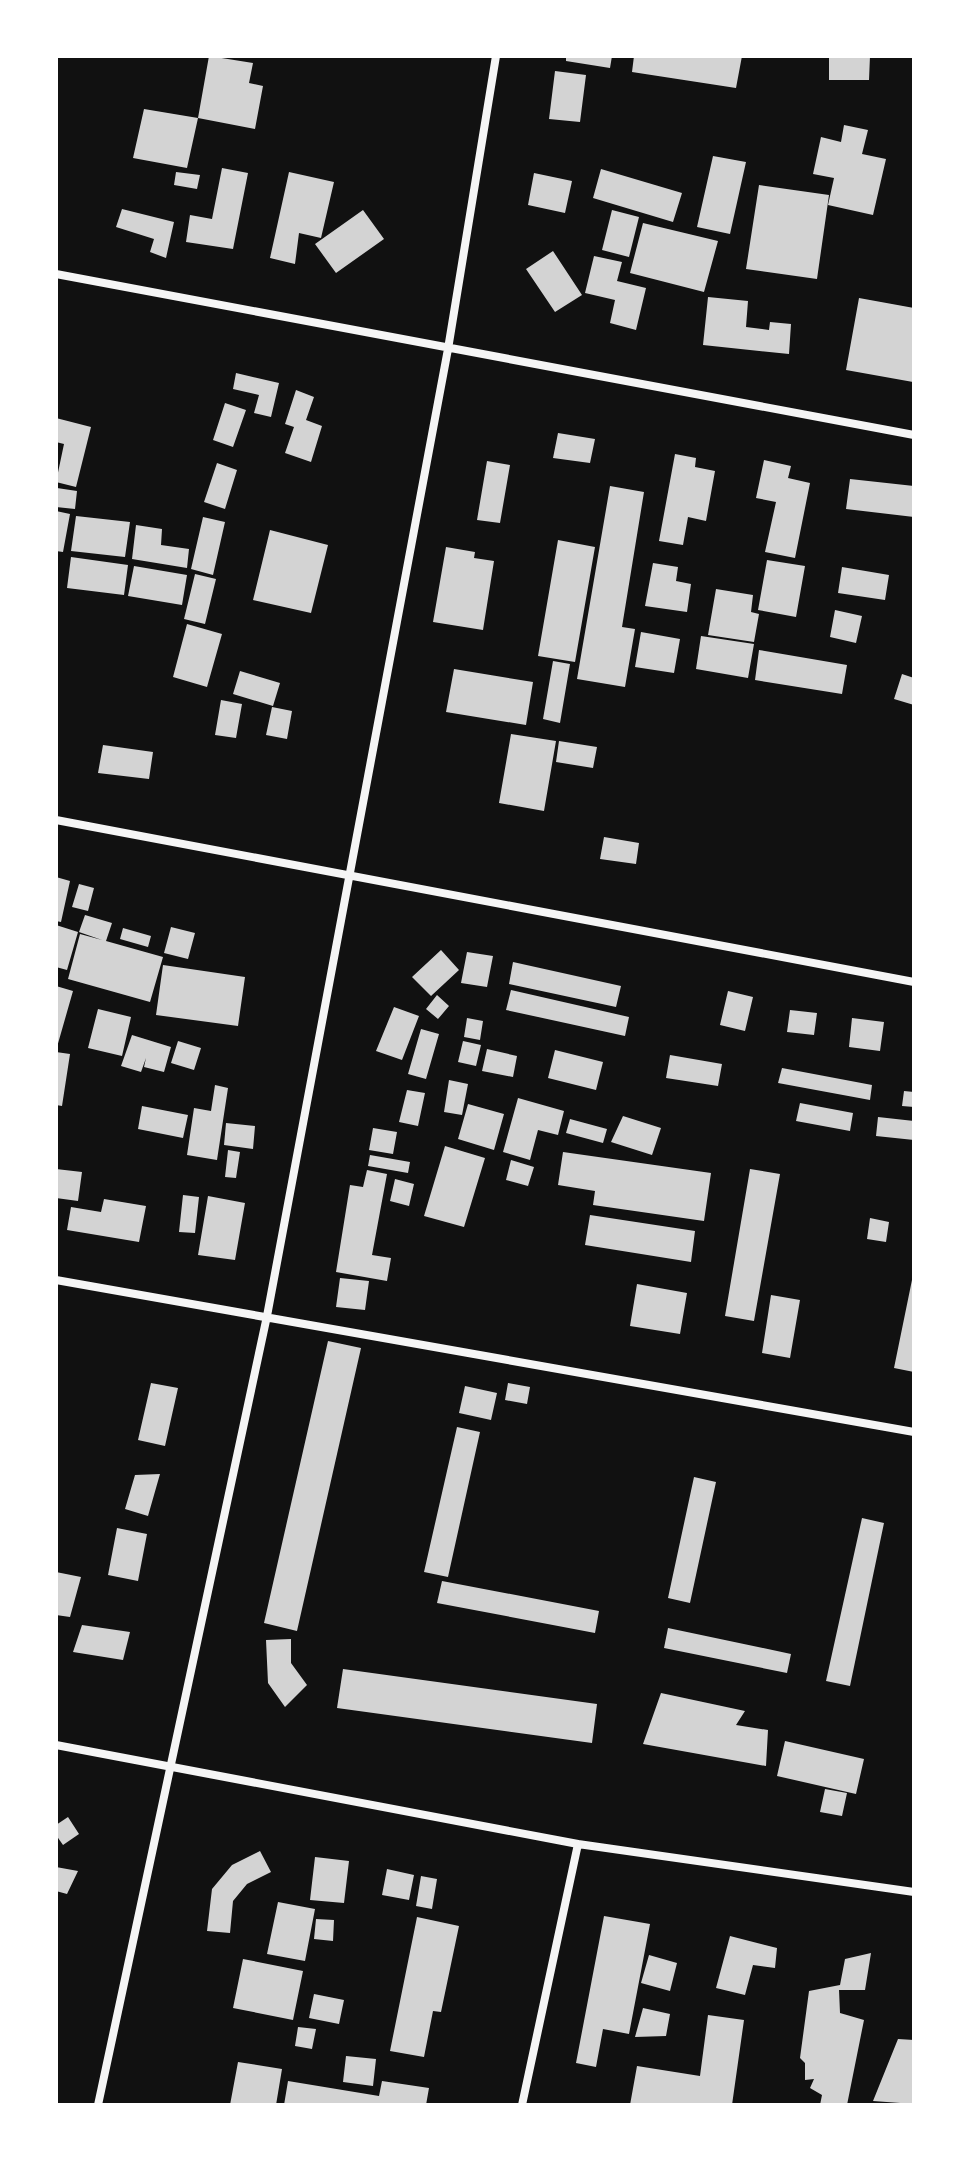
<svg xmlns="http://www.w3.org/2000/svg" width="970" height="2161" viewBox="0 0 970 2161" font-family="Bitter,serif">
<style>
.building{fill:#d3d3d3}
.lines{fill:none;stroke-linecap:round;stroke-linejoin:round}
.minor{stroke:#f5f5f5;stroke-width:8}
</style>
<rect width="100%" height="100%" fill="#111"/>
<path class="building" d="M209 56 253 63 249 83 263 86 255 129 198 118Z
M566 56H612L610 68 566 61Z
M634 56H742L736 88 632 72Z
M829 56H870L869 80H829Z
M555 71 586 75 580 122 549 119Z
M144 109 198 118 187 168 133 158Z
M844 125 868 130 862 154 886 159 873 215 828 205 834 178 813 174 821 137 841 142Z
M713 156 746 162 730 234 697 227Z
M222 168 248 173 233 249 186 242 190 215 212 219Z
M601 169 682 193 673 222 593 198Z
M176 172 200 175 197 189 174 185Z
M289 172 334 182 321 238 299 233 295 264 270 258Z
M534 173 572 181 565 213 528 205Z
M759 185 829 195 817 279 746 269Z
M122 209 174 222 166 258 150 252 154 239 116 227Z
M363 210 384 239 336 273 315 244Z
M612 210 639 217 629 257 602 250Z
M643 223 718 241 704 292 630 273Z
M553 251 582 295 555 312 526 269Z
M594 256 622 262 617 281 646 288 636 330 610 323 615 300 585 293Z
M708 297 748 301 746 327 769 330 770 322 791 324 789 354 703 345Z
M859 298 914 308 913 382 846 370Z
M236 373 279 383 271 417 254 413 259 395 233 389Z
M296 390 314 397 306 420 322 426 311 462 285 453 294 427 285 424Z
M225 403 246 410 233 447 213 440Z
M56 418 91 427 76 487 56 482 64 444 56 442Z
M558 433 595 439 590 463 553 458Z
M675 454 696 458 695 467 715 471 706 521 688 517 683 545 659 541Z
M764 460 791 466 788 478 810 483 795 558 765 552 776 502 756 498Z
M487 461 510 465 500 523 477 520Z
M217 463 237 470 225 509 204 502Z
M850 479 914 486V517L846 509Z
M610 486 644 492 622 627 635 629 625 687 577 679Z
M57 488 77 491 75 509 56 507Z
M56 511 70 514 63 552 56 551Z
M76 516 130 522 125 557 71 551Z
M203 517 225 522 213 575 191 569Z
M136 525 162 529 161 545 189 549 187 568 132 559Z
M270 530 328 545 311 613 253 600Z
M558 540 595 547 575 662 538 656Z
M446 547 475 552 474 558 494 561 483 630 433 622Z
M71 557 128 565 124 595 67 588Z
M767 560 805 566 796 617 758 610Z
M653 563 678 567 676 581 691 584 687 612 645 606Z
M134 566 187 575 182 605 128 596Z
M842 567 889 575 885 600 838 593Z
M195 574 216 579 205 624 184 619Z
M716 589 753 595 751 612 759 614 754 642 708 635Z
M835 610 862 616 856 643 830 637Z
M187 624 222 634 207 687 173 677Z
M641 632 680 639 674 673 635 667Z
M701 636 754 644 748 678 696 669Z
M759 650 847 665 842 694 755 680Z
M553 661 570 664 560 723 543 719Z
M454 669 533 682 526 725 446 712Z
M240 671 280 683 273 706 233 694Z
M902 674 914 678V705L894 699Z
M221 700 242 704 236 738 215 735Z
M272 707 292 711 287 739 266 735Z
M511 734 556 741 544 811 499 803Z
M559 741 597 747 593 768 556 762Z
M103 745 153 752 149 779 98 773Z
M604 837 639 843 636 864 600 859Z
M56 877 70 881 61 922 56 921Z
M79 884 94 888 88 911 72 907Z
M85 915 112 923 106 941 163 957 150 1002 68 979 80 934 102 940 79 932Z
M56 925 78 932 67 970 56 967Z
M171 927 195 933 188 959 164 953Z
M123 928 151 936 148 947 120 939Z
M441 950 459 970 431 996 412 977Z
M467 952 493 956 487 987 461 983Z
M513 962 621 986 616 1007 509 984Z
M163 965 245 977 238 1026 156 1015Z
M56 986 73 991 57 1047H56Z
M511 990 629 1017 625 1036 506 1010Z
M728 991 753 997 745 1031 720 1025Z
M437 995 449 1006 438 1019 426 1009Z
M394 1007 419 1016 402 1060 376 1051Z
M98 1009 131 1017 122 1056 88 1048Z
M790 1010 817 1013 814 1035 787 1032Z
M467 1018 483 1021 480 1040 464 1037Z
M852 1018 884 1022 880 1051 849 1047Z
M421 1029 439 1034 426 1079 408 1074Z
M132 1035 171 1047 164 1072 144 1067 146 1058 141 1072 121 1066Z
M178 1041 201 1048 194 1070 171 1063Z
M463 1041 481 1045 476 1066 458 1062Z
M487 1049 517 1056 513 1077 482 1071Z
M555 1050 603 1062 596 1090 548 1078Z
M56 1052 70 1054 62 1106 56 1105Z
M670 1055 722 1064 718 1086 666 1078Z
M782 1068 872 1085 870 1100 778 1083Z
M449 1080 468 1084 462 1115 444 1112Z
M215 1085 228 1088 217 1160 187 1155 194 1108 211 1111Z
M407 1090 425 1093 418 1126 399 1122Z
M904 1091 914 1092V1107L902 1106Z
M518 1098 564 1111 558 1135 538 1130 530 1160 503 1152Z
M800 1103 853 1113 850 1131 796 1121Z
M468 1104 504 1114 494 1150 458 1139Z
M142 1106 188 1115 183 1138 138 1129Z
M623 1116 661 1128 652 1155 611 1142Z
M878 1117 914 1121V1140L876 1136Z
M570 1119 607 1129 603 1143 566 1133Z
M226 1123 255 1126 253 1149 224 1145Z
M373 1128 397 1132 393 1154 369 1150Z
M445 1146 485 1158 464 1227 424 1216Z
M228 1150 240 1152 236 1178 225 1177Z
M563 1152 711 1173 704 1221 593 1205 595 1191 558 1185Z
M370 1155 410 1162 408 1173 368 1166Z
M511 1160 534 1167 528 1186 506 1180Z
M56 1169 82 1172 78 1201 56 1198Z
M750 1169 780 1174 754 1321 725 1316Z
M367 1170 387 1174 372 1255 391 1258 387 1281 336 1272 350 1185 363 1187Z
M395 1179 414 1184 409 1206 390 1201Z
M183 1195 199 1197 195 1233 179 1232Z
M208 1196 245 1203 235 1260 198 1255Z
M104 1199 146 1206 139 1242 67 1230 71 1207 101 1212Z
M590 1215 695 1231 691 1262 585 1245Z
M870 1218 889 1222 886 1242 867 1239Z
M913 1275H914V1372L894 1368Z
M340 1278 369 1281 365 1310 336 1307Z
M637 1284 687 1293 680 1334 630 1326Z
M771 1295 800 1300 790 1358 762 1353Z
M328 1341 361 1348 297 1631 264 1623Z
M151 1383 178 1388 165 1446 138 1440Z
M508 1383 530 1387 527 1404 505 1400Z
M465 1386 497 1393 491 1420 459 1413Z
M457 1427 480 1432 448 1577 424 1572Z
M160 1474 148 1516 125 1509 135 1475Z
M694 1477 716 1482 690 1603 668 1598Z
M862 1518 884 1523 850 1686 826 1681Z
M117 1528 147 1534 138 1581 108 1575Z
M56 1572 81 1577 70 1617 56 1615Z
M442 1581 599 1611 595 1633 437 1603Z
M82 1625 130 1632 123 1660 73 1652Z
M668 1628 791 1654 787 1673 664 1648Z
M291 1639V1663L307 1685 285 1707 268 1683 266 1640Z
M343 1669 597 1704 592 1743 337 1708Z
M661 1693 745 1711 736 1725 768 1730 766 1766 643 1744Z
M785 1741 864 1759 856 1794 777 1776Z
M825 1789 847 1793 842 1816 820 1812Z
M68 1817 79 1834 63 1845 56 1835V1825Z
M260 1851 271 1872 247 1884 233 1901 230 1933 207 1931 212 1889 232 1865Z
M315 1857 349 1861 344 1903 310 1900Z
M56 1867 78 1871 67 1894 56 1891Z
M387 1869 414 1875 409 1900 382 1895Z
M421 1876 437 1879 432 1909 416 1906Z
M278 1902 315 1909 305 1961 267 1954Z
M604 1916 650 1924 629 2034 603 2029 596 2067 576 2063Z
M417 1917 459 1926 441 2012 433 2011 424 2057 390 2051Z
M316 1919 334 1920 333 1941 314 1939Z
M730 1936 777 1948 775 1968 753 1965 745 1995 716 1988Z
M871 1953 865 1990H839L840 2013 864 2020 847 2105H820L822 2095 810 2088 814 2079 805 2080V2063L800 2058 809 1991 840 1985 845 1959Z
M649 1955 677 1963 670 1991 641 1983Z
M243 1959 303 1971 293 2020 233 2008Z
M314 1994 344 2000 339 2024 309 2018Z
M643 2008 670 2014 666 2036 635 2037Z
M708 2015 744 2020 732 2105H630L637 2066 700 2076Z
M298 2027 316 2029 312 2049 295 2046Z
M898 2039 914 2040V2104L873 2101Z
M346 2056 376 2059 373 2086 343 2082Z
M238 2062 282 2069 276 2105H230Z
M288 2081 379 2096 382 2081 429 2088 426 2105H284Z"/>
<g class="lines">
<path class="minor" d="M56 274 914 435
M56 820 914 982
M56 1280 914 1432
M56 1745 578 1844 914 1892
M98 2105 267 1316 448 349 496 56
M522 2105 578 1844"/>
</g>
<rect width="970" height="2161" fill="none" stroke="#ffffff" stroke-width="116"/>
</svg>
